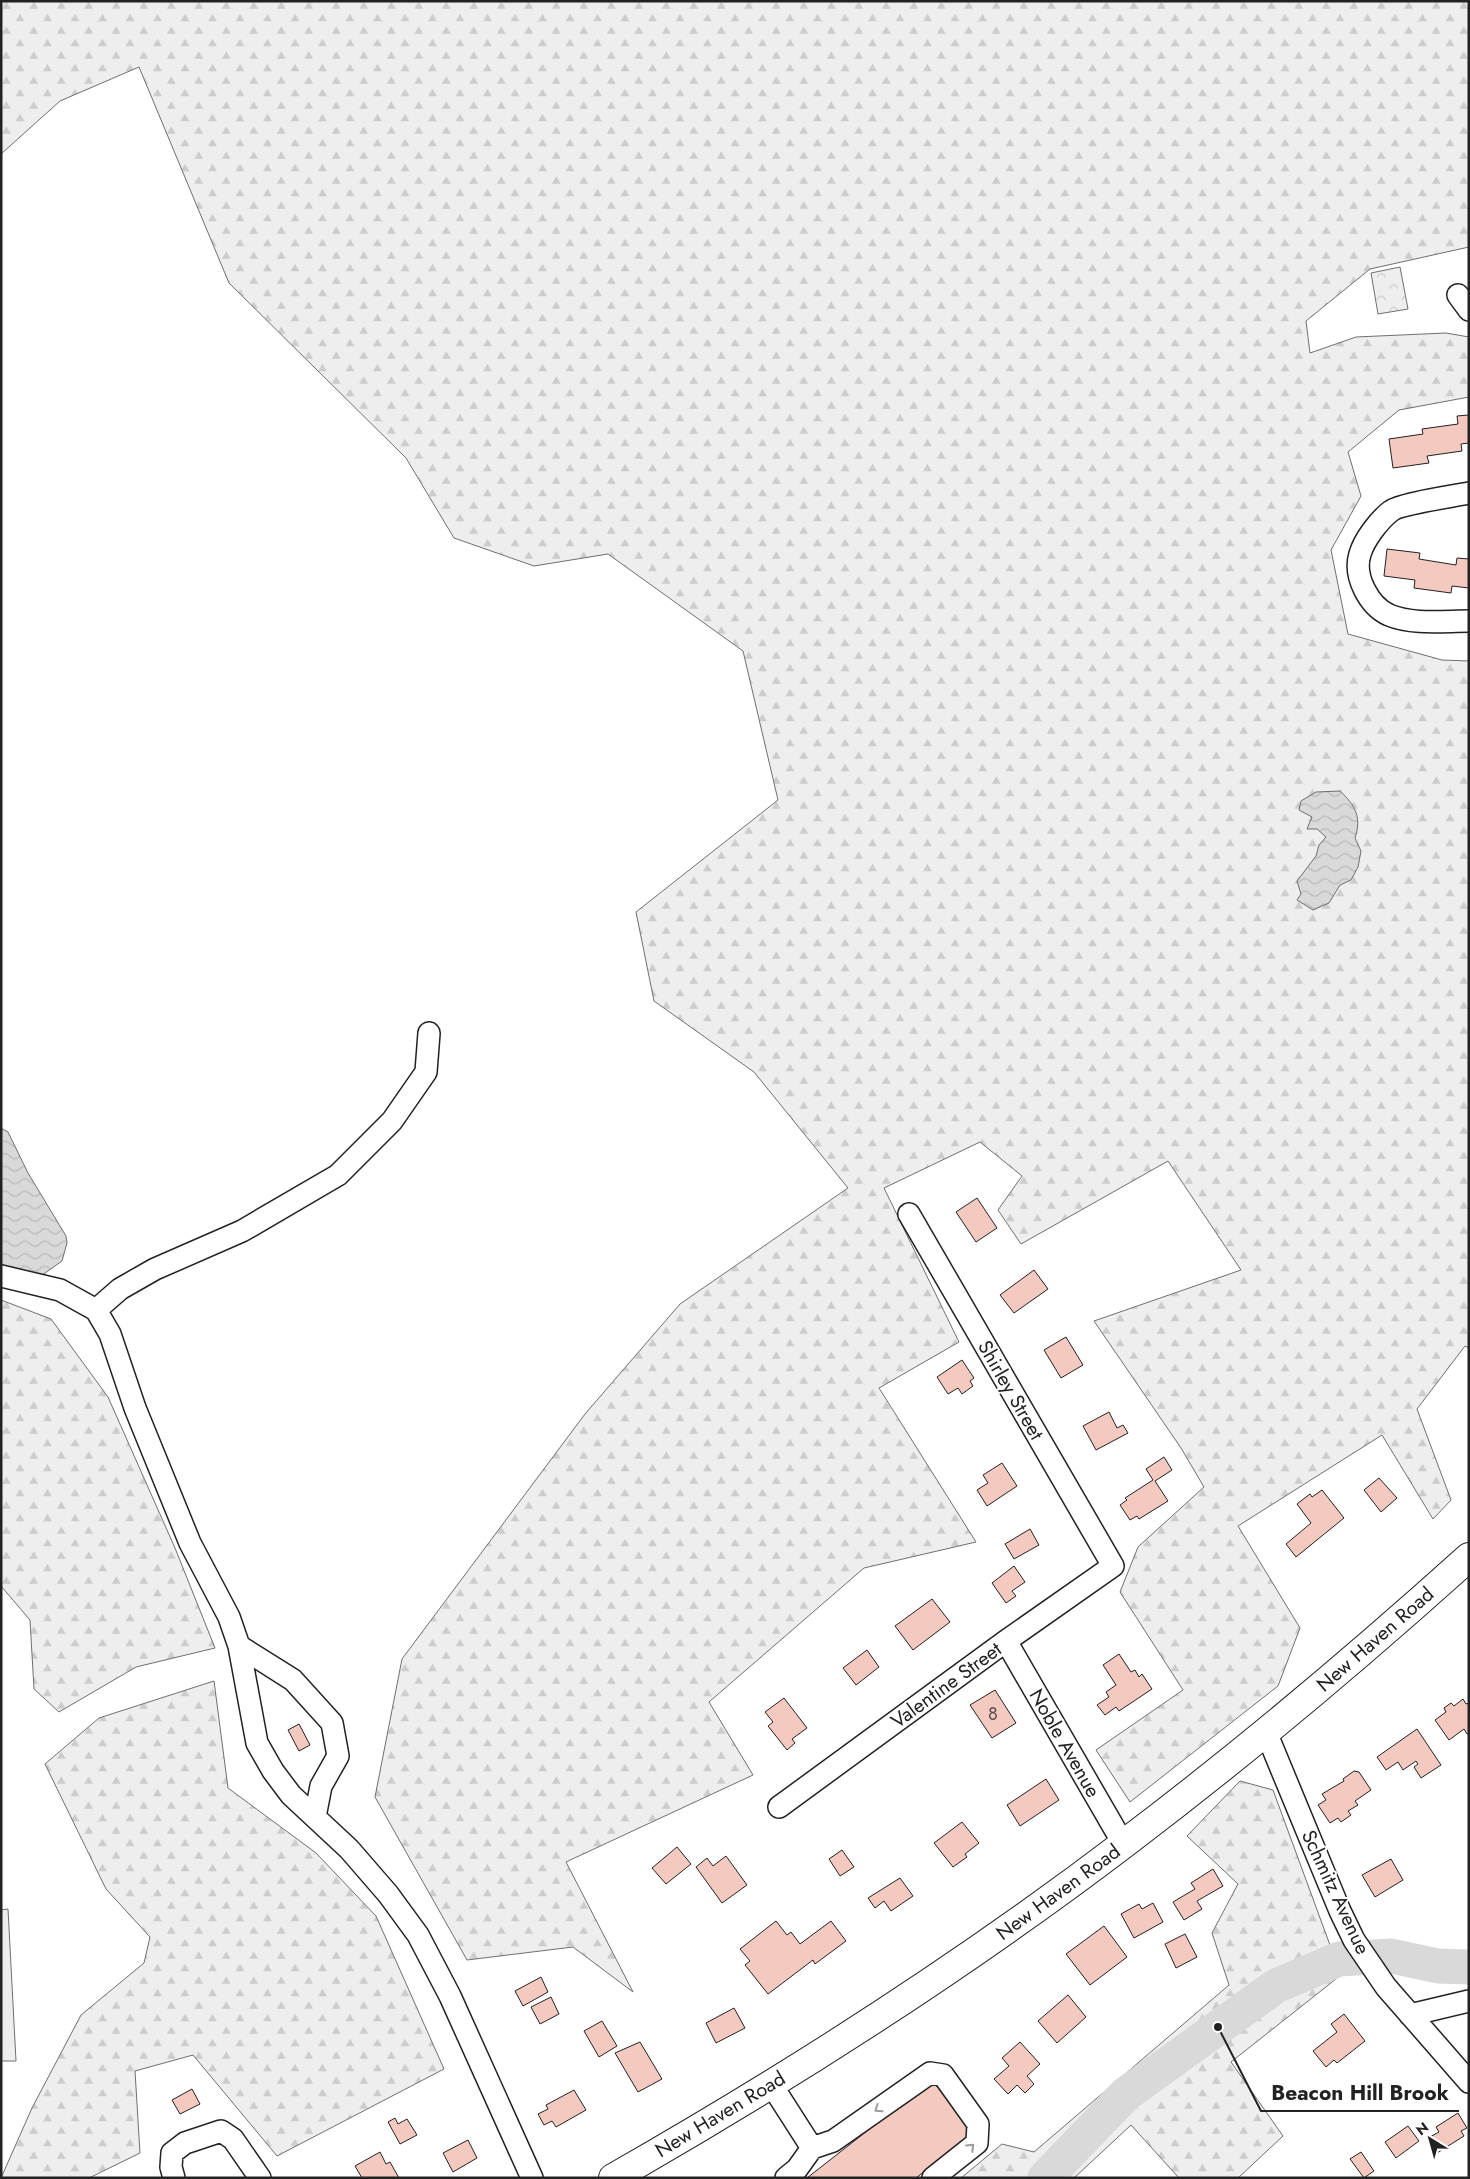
<svg xmlns="http://www.w3.org/2000/svg" width="1470" height="2179" viewBox="0 0 1470 2179" font-family="Jost,sans-serif">
<style>
.forest{fill:url(#forest-firs);stroke:#6f6f6f}
.park{fill:url(#park-crowns);stroke:#6f6f6f}
.parking{fill:#ededed;stroke:#6f6f6f}
.water{fill:url(#water-waves);stroke:#6f6f6f}
.lines{fill:none;stroke-linecap:round;stroke-linejoin:round}
.river{stroke:#d9d9d9;stroke-width:35}
.building{fill:#f3c9c0;stroke:#222}
.minor-casing{stroke:#222;stroke-width:24}
.major-casing{stroke:#222;stroke-width:30}
.minor{stroke:#fff;stroke-width:21}
.major{stroke:#fff;stroke-width:28}
.oneway{stroke:#9c9c9c}
.labels{text-anchor:middle;stroke-width:4;stroke-linejoin:round;paint-order:stroke}
.number-label{font-size:18px;fill:#564c4a}
.street-label{font-size:20px;fill:#222;stroke:#fff}
.leader{fill:none;stroke:#222;stroke-width:2}
.callout-dot{fill:#222;stroke:#fff;stroke-width:2}
.callout-label{font-size:21px;text-anchor:middle;font-weight:bold;fill:#222;stroke:#fff;stroke-width:4;stroke-linejoin:round;paint-order:stroke}
</style>
<defs>
<pattern id="forest-firs" width="22" height="20" patternUnits="userSpaceOnUse" patternTransform="scale(1.25)"><rect width="22" height="20" fill="#eee"/><path d="M5 1l3.5 6h-7zM16 11l3.5 6h-7z" fill="#ccc"/></pattern>
<pattern id="park-crowns" width="20" height="18" patternUnits="userSpaceOnUse" patternTransform="scale(1.25)"><rect width="20" height="18" fill="#eee"/><path d="M2 6a3 3 0 1 1 6 0M12 15a3 3 0 1 1 6 0" fill="none" stroke="#ccc"/></pattern>
<pattern id="water-waves" width="16" height="10" patternUnits="userSpaceOnUse" patternTransform="scale(1.25)"><rect width="16" height="10" fill="#d9d9d9"/><path d="M0 5q4-4 8 0t8 0" fill="none" stroke="#bababa"/></pattern>
</defs>
<rect width="100%" height="100%" fill="#fff"/>
<path class="forest" d="M1 1H1469V247L1370 269 1306 321 1310 353 1356 337 1446 333 1469 337V397L1399 410 1348 452 1361 496 1331 550 1348 634 1442 660 1469 661V1348L1465 1346 1417 1409 1451 1500 1433 1519 1382 1435 1238 1526 1300 1628 1278 1686 1130 1802 1096 1750 1183 1690 1120 1592 1138 1547 1204 1487 1181 1448 1094 1321 1241 1270 1168 1161 1021 1244 998 1210 1022 1176 980 1142 884 1188 959 1342 879 1388 976 1542 864 1568 709 1702 753 1775 566 1862 633 1992 573 1947 467 1960 375 1797 402 1659 585 1414 680 1304 848 1188 754 1072 654 1001 636 912 778 800 743 651 608 554 534 566 454 538 406 458 229 283 139 67 60 101 1 154Z
M1 1300 51 1319 108 1397 175 1548 215 1648 136 1667 59 1712 34 1689 30 1620 1 1586Z
M214 1681 228 1788 316 1853 376 1916 444 2069 277 2156 193 2055 135 2071 140 2153 89 2178H1L32 2108 81 2015 144 1963 150 1937 106 1889 45 1764 99 1718Z
M1240 1781 1273 1790 1341 1975 1231 2062 1283 2136 1238 2178H1179L1131 2125 1074 2178H961L1002 2144 1034 2152 1229 1985 1212 1933 1238 1884 1187 1836Z"/>
<path class="park" d="M1400 267 1408 309 1378 314 1371 273Z"/>
<path class="parking" d="M8 1909 16 2061H1V1910Z"/>
<path class="water" d="M1340 791C1355 805 1362 817 1355 838L1361 851 1358 867 1351 880 1340 885 1329 903 1313 910 1297 900 1301 894 1297 881 1316 856 1319 845 1326 837 1317 829H1307L1312 817 1299 810 1301 801 1316 792Z
M1 1128 8 1132 28 1173 66 1236 67 1243 62 1261 41 1276 1 1269Z"/>
<g class="lines">
<path class="river" d="M1045 2178 1126 2094 1276 1986 1339 1959 1391 1956 1438 1966 1469 1967"/>
</g>
<path class="building" d="M1469 415V443L1461 444 1462 451 1427 456 1429 463 1393 468 1389 439 1423 434 1422 429 1458 424 1457 416Z
M1387 549 1420 553 1419 559 1456 565 1457 558 1469 559V588L1452 586 1451 593 1414 588 1415 580 1384 576Z
M977 1198 997 1228 976 1242 956 1212Z
M1034 1270 1048 1289 1014 1313 1000 1295Z
M1066 1337 1083 1365 1061 1378 1044 1350Z
M962 1360 974 1378 970 1381 973 1386 962 1394 958 1388 948 1394 937 1377Z
M1109 1412 1117 1428 1123 1425 1128 1433 1096 1450 1083 1426Z
M1164 1457 1172 1470 1155 1481 1168 1501 1139 1519 1137 1516 1130 1520 1120 1505 1127 1500 1125 1498 1153 1480 1146 1469Z
M1002 1463 1017 1486 987 1506 977 1490 988 1483 983 1475Z
M1379 1478 1397 1498 1381 1512 1364 1490Z
M1322 1490 1344 1518 1296 1557 1286 1544 1311 1523 1297 1504 1310 1494 1312 1497Z
M1030 1529 1039 1545 1014 1559 1005 1544Z
M1014 1566 1025 1582 1012 1591 1016 1596 1006 1603 992 1583Z
M932 1599 950 1622 913 1650 895 1626Z
M867 1650 879 1667 856 1685 843 1668Z
M1119 1654 1131 1672 1135 1670 1139 1677 1142 1674 1152 1689 1119 1711 1116 1707 1105 1715 1097 1705 1109 1697 1106 1692 1116 1685 1103 1665Z
M995 1690 1016 1723 992 1738 970 1705Z
M784 1698 807 1728 792 1739 795 1743 787 1750 768 1726 773 1722 765 1712Z
M1463 1699 1466 1704 1469 1703V1733L1467 1734 1464 1729 1449 1740 1435 1720 1446 1712 1444 1708 1451 1703 1454 1706Z
M299 1724 310 1745 299 1751 288 1730Z
M1417 1729 1441 1765 1421 1778 1414 1767 1418 1764 1416 1761 1403 1770 1398 1762 1386 1770 1377 1757Z
M1354 1771 1359 1772 1371 1790 1355 1801 1358 1805 1348 1811 1351 1815 1341 1822 1338 1818 1330 1823 1318 1805 1326 1800 1322 1794 1344 1781 1343 1779Z
M1046 1779 1059 1800 1020 1826 1007 1805Z
M962 1822 979 1843 965 1854 967 1857 953 1867 934 1843Z
M677 1847 691 1864 666 1884 652 1868Z
M842 1850 854 1867 840 1876 829 1859Z
M726 1856 747 1885 722 1903 696 1867 707 1858 713 1866Z
M1391 1859 1403 1880 1375 1897 1362 1875Z
M1213 1869 1223 1886 1197 1901 1202 1909 1184 1920 1173 1902 1195 1889 1191 1883Z
M900 1878 913 1896 891 1911 884 1901 875 1908 868 1898Z
M1153 1903 1163 1922 1134 1938 1121 1914 1139 1904 1142 1909Z
M776 1921 787 1935 791 1932 800 1944 831 1921 846 1941 815 1964 813 1960 768 1994 745 1965 750 1961 740 1949Z
M1104 1926 1127 1957 1090 1985 1066 1954Z
M1185 1934 1197 1957 1176 1968 1165 1944Z
M541 1977 548 1992 523 2006 515 1991Z
M1068 1995 1086 2017 1057 2043 1038 2021Z
M551 1997 559 2014 540 2024 531 2007Z
M734 2008 745 2028 716 2043 706 2023Z
M1344 2014 1365 2041 1337 2063 1334 2060 1326 2067 1313 2051 1337 2032 1331 2024Z
M602 2021 617 2046 599 2057 584 2031Z
M640 2042 662 2079 638 2092 615 2053Z
M1020 2042 1040 2064 1027 2076 1034 2084 1025 2093 1017 2085 1008 2094 994 2079 1009 2066 1002 2058Z
M932 2080 973 2133 916 2178H807Z
M192 2089 200 2104 180 2114 172 2100Z
M574 2090 586 2110 556 2127 552 2121 544 2125 538 2114 548 2109 546 2105Z
M1458 2113 1467 2128 1461 2131 1464 2136 1437 2153 1428 2138 1439 2132 1436 2127Z
M395 2118 398 2124 407 2119 417 2135 400 2144 388 2122Z
M1408 2126 1419 2141 1396 2158 1385 2142Z
M468 2140 477 2158 453 2172 443 2153Z
M380 2152 386 2164 390 2162 399 2178H362L355 2166Z
M1361 2152 1374 2171 1364 2178 1350 2159Z"/>
<g class="lines">
<g class="minor-casing">
<path id="minor" d="M1458 295 1469 310
M1469 493C1455 496 1399 504 1391 511 1379 520 1364 540 1360 554 1353 576 1369 606 1389 615 1413 625 1443 621 1469 621
M1 1276 60 1290 96 1310 110 1334 135 1408 190 1543 229 1617 239 1646 257 1743 273 1771 291 1795 349 1849 388 1894 418 1935 450 1996 532 2178
M96 1310 120 1289 155 1269 242 1231 338 1175 392 1121 426 1072 429 1033
M1006 1641 1124 1845
M239 1646 293 1680 332 1723 338 1756 321 1786 315 1817
M1266 1732 1340 1911 1354 1940 1386 1987 1469 2082
M779 1807 1006 1641 1113 1566 909 1214
M1410 2015 1469 2001
M771 2084 812 2148
M174 2178 171 2167 172 2153 185 2143 221 2131 233 2139 260 2178
M786 2178 797 2169 812 2148 833 2141 930 2073 943 2075 978 2124 977 2143 933 2178"/>
</g>
<g class="major-casing">
<path id="major" d="M613 2178C790 2077 962 1967 1125 1843 1244 1753 1358 1657 1469 1557"/>
</g>
<use href="#minor" class="minor"/>
<use href="#major" class="major"/>
</g>
<defs><path id="oneway-chevron" d="M-2-3.5L2.5 0L-2 3.5" fill="none" stroke-width="1.6" stroke-linecap="round" stroke-linejoin="round" transform="scale(1.25)"/></defs>
<g class="oneway">
<use href="#oneway-chevron" transform="translate(878 2109) rotate(145)"/>
<use href="#oneway-chevron" transform="translate(971 2147) rotate(-44)"/>
</g>
<g class="labels">
<g class="number-label">
<text x="993" y="1720">8</text>
</g>
<g class="street-label">
<text transform="translate(1011 1390) rotate(60)" y="7">Shirley Street</text>
<text transform="translate(1375 1639) rotate(-41)" y="7">New Haven Road</text>
<text transform="translate(946 1685) rotate(-36)" y="7">Valentine Street</text>
<text transform="translate(1065 1743) rotate(60)" y="7">Noble Avenue</text>
<text transform="translate(1058 1892) rotate(-36)" y="7">New Haven Road</text>
<text transform="translate(1336 1892) rotate(65)" y="7">Schmitz Avenue</text>
<text transform="translate(720 2114) rotate(-31)" y="7">New Haven Road</text>
</g>
</g>
<path class="leader" d="M1218 2027L1261 2111H1459"/>
<circle class="callout-dot" cx="1218" cy="2027" r="5"/>
<g class="callout-label">
<text x="1360" y="2100">Beacon Hill Brook</text>
</g>
<rect width="1470" height="2179" fill="none" stroke="#222222" stroke-width="5"/>
<g transform="translate(1430 2139) rotate(323)" stroke="#ffffff" stroke-width="4" paint-order="stroke">
<path d="M0-4L9 19L0 12L-9 19Z" fill="#222222"/>
<text y="-8" font-size="14" font-weight="bold" text-anchor="middle" fill="#222222">N</text>
</g>
</svg>
